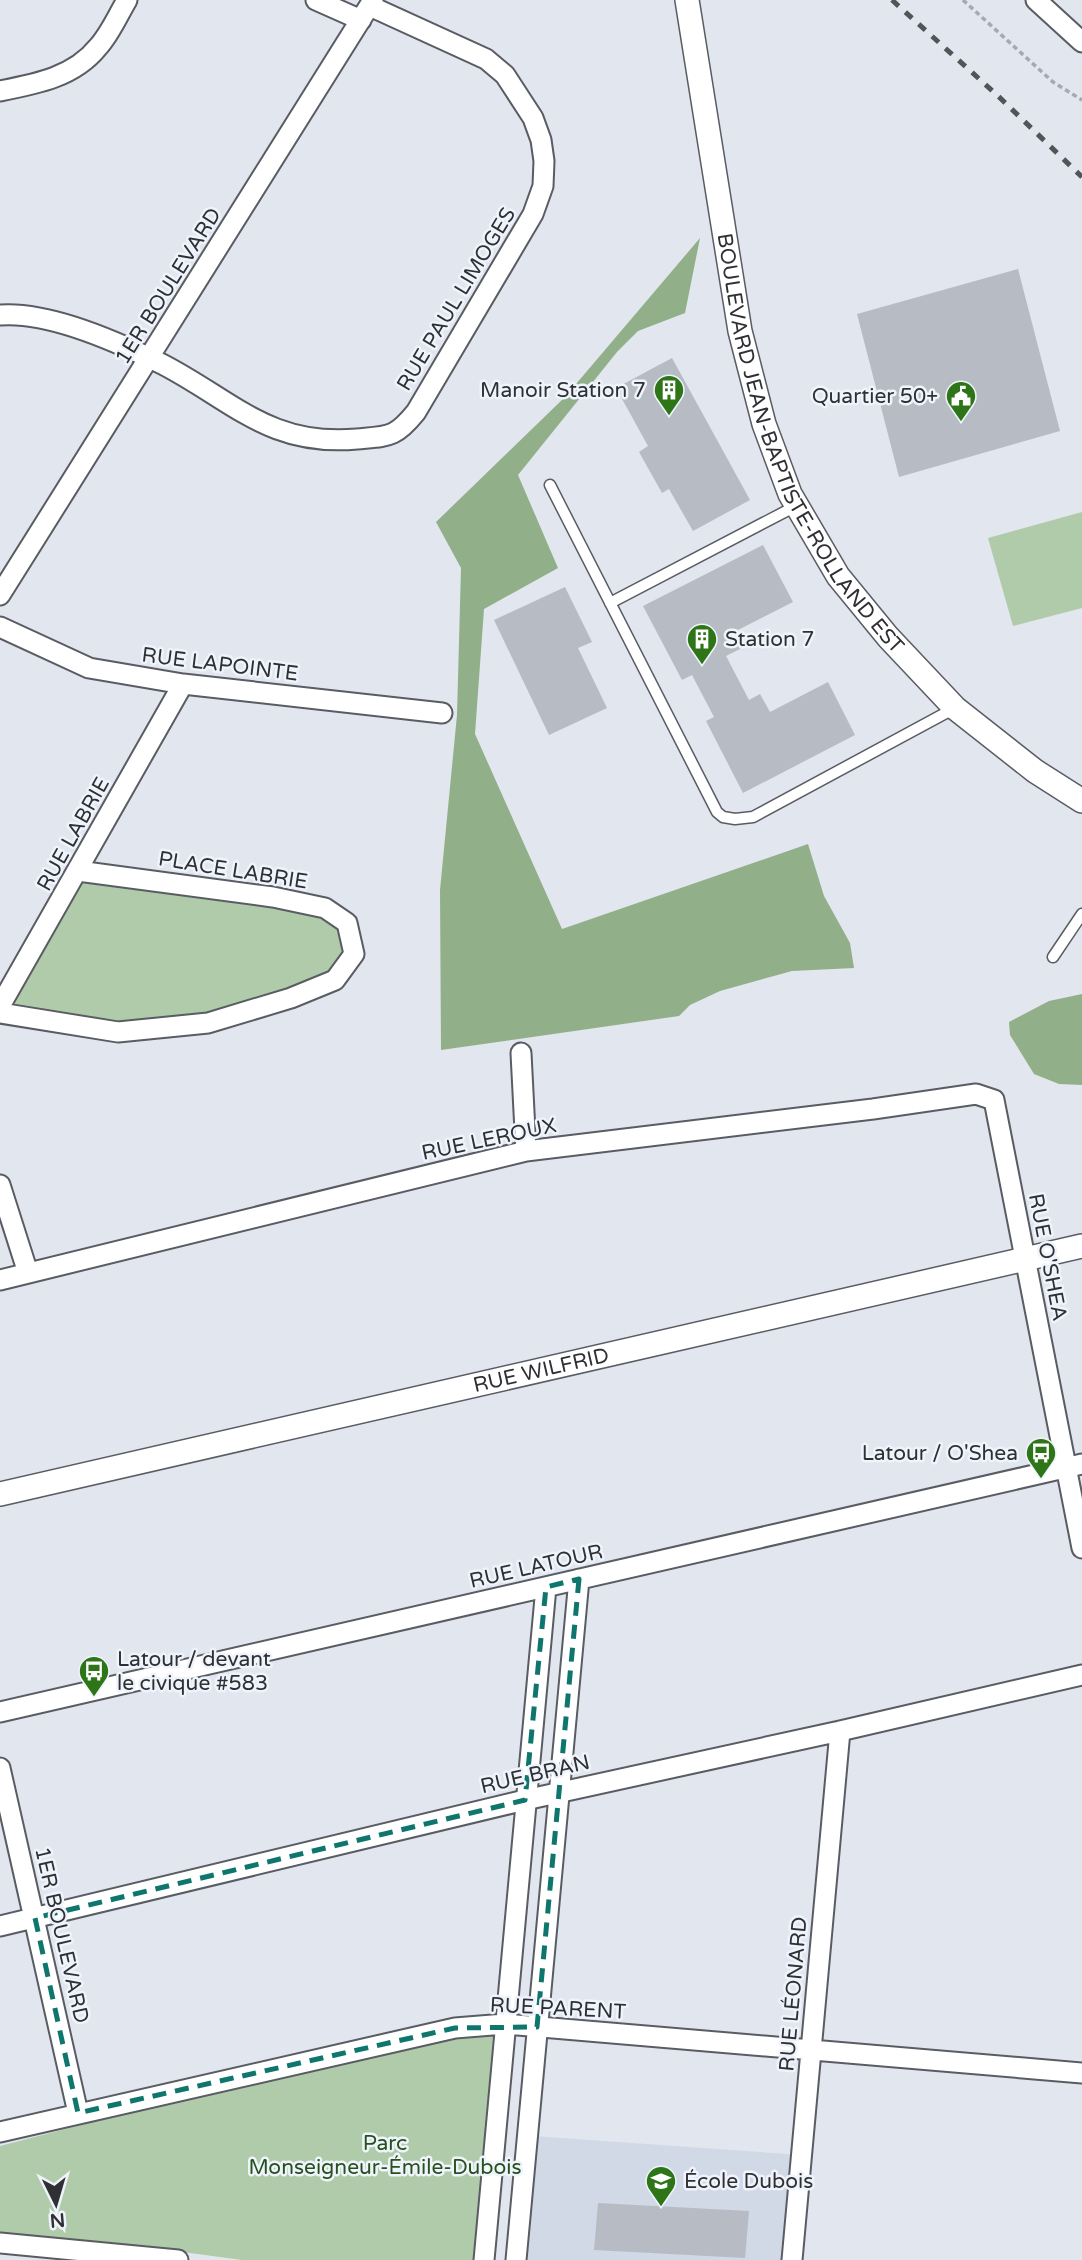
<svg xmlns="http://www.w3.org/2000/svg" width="1082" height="2260" viewBox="0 0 1082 2260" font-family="'Varela Round',sans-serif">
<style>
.built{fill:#d1d9e7}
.green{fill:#b0cba9}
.forest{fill:#91b089}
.building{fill:#b7bbc3}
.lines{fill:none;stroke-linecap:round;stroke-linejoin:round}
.service-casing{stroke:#595c63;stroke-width:13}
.minor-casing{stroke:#595c63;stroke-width:23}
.tertiary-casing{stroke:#595c63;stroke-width:26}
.path{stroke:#a6a9b0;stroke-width:3.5;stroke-dasharray:5 3.5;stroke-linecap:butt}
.service{stroke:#fff;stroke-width:10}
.minor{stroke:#fff;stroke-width:19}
.tertiary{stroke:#fff;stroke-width:23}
.rail{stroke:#525458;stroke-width:5;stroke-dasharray:9 9;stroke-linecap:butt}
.marked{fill:none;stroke:#0f766e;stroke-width:5;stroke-dasharray:14 9;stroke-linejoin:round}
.labels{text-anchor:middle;stroke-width:5;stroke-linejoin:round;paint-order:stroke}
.street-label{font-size:21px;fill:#2f3033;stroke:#eff3fb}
.poi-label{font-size:21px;fill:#2f3033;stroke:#eff3fb;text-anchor:end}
.park-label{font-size:21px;fill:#27511c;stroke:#eff3fb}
</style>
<rect width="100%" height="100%" fill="#e2e6ee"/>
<path class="built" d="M533 2136 802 2155 792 2260H520Z"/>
<path class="green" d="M1082 512V608L1013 626 988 538Z
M78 871 272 897 347 923 354 954 335 980 291 998 118 1032 0 1006Z
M505 2024 484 2260H242L168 2250 0 2237V2146L455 2028Z"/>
<path class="forest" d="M700 238 685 313 638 331 617 352 518 475 558 568 484 609 475 734 562 929 808 844 824 896 850 943 854 968 792 971 720 991 690 1005 679 1016 441 1050 440 890 457 715 461 568 436 522 565 397Z
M1082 994V1085L1059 1084 1034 1074 1010 1035 1009 1022 1049 1001Z"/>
<path class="building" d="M1018 269 1060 431 899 477 857 314Z
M672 358 750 500 693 531 669 489 662 493 639 452 648 446 616 388Z
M763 545 793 602 732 633 740 649 726 656 749 700 760 694 770 712 828 682 855 735 743 793 706 721 714 717 692 675 682 680 643 606Z
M565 587 592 642 578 648 607 708 549 735 494 620Z
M598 2203 749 2211 745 2258 594 2250Z"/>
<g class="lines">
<g class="service-casing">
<path id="service" d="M550 485 717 812 723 817 735 819 753 817 955 708
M610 603 796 506
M1053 957 1082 914"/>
</g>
<g class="minor-casing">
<path id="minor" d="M316 0 361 20
M1036 0 1082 42
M0 91C36 84 74 77 98 47 110 34 118 15 127 0
M0 315C49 311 118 342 162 364 232 400 269 447 357 439 389 436 395 438 416 412L533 214 543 186 544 161 541 140 533 118 505 75 486 59 370 6
M0 595 373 0
M0 627 89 668 183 684 442 713
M0 1006 183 684
M0 1013 118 1032 208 1023 291 998 335 980 354 954 347 923 325 908 273 897 78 871
M521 1053 526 1151
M0 1185 28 1273
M0 1280 526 1151 873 1109 976 1094 994 1100 1082 1548
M0 1712 1082 1464
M0 1768 78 2113
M0 1926 525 1800 840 1731 1082 1675
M0 2132 455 2028 505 2024 1082 2073
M0 2243 178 2260
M484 2260 546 1587
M516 2260 579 1579
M792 2260 840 1731"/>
</g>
<g class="tertiary-casing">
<g id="tertiary">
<path id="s1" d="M687 0 740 331 764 424 790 494 838 576 888 637 955 708 1035 771 1082 801"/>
<path id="s2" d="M0 1494 1082 1246"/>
</g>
</g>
<path class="path" d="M963 0 1053 82 1082 100"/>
<use href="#service" class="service"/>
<use href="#minor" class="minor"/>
<use href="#tertiary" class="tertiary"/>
<path class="rail" d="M892 0 997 95 1082 177"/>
</g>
<path class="marked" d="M579 1579 537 2027 455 2028 78 2113 35 1918 525 1800 546 1587Z"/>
<defs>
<g id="building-pin" transform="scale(1.575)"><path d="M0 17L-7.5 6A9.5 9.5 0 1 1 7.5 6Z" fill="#2e7517" stroke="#eff3fb"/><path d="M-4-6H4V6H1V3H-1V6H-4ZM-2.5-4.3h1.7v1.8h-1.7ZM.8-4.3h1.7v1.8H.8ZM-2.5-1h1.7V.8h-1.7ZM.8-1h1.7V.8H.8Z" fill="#fff"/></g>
<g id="civic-pin" transform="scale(1.575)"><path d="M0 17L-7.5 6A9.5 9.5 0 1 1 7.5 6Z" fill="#2e7517" stroke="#eff3fb"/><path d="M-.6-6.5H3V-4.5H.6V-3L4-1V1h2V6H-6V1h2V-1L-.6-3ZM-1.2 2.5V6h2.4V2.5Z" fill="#fff"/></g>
<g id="bus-pin" transform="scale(1.575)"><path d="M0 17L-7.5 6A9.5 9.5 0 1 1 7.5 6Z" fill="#2e7517" stroke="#eff3fb"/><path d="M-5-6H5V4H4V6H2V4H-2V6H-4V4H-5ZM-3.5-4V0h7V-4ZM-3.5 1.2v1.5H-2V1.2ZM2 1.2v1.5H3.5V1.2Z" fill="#fff"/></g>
<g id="school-pin" transform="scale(1.575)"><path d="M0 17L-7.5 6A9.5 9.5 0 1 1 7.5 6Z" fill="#2e7517" stroke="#eff3fb"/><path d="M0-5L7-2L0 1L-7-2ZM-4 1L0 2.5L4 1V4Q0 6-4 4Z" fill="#fff"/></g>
</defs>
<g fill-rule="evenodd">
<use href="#building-pin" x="669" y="390"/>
<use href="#civic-pin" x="961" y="396"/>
<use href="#building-pin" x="702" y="639"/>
<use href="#bus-pin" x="1041" y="1453"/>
<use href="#bus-pin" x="94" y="1671"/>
<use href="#school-pin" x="661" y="2181"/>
</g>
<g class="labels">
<g class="street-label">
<text transform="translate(168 286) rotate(-58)" y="7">1ER BOULEVARD</text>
<text transform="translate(456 299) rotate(-59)" y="7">RUE PAUL LIMOGES</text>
<text dy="7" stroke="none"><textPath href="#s1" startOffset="467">BOULEVARD JEAN-BAPTISTE-ROLLAND EST</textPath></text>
<text transform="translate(220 664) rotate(7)" y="7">RUE LAPOINTE</text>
<text transform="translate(73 834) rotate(-61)" y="7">RUE LABRIE</text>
<text transform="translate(233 870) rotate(9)" y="7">PLACE LABRIE</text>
<text transform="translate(489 1139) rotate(-12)" y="7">RUE LEROUX</text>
<text transform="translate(1048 1257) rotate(79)" y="7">RUE O'SHEA</text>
<text dy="7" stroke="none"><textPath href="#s2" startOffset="555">RUE WILFRID</textPath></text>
<text transform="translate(536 1566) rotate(-13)" y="7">RUE LATOUR</text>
<text transform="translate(535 1774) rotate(-13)" y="7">RUE BRAN</text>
<text transform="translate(62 1935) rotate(77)" y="7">1ER BOULEVARD</text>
<text transform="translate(793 1994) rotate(-85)" y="7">RUE LÉONARD</text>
<text transform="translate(558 2008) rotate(3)" y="7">RUE PARENT</text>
</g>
<g class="poi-label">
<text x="646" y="397">Manoir Station 7</text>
<text x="938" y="403">Quartier 50+</text>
<text x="725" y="646" text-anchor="start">Station 7</text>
<text x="1018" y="1460">Latour / O'Shea</text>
<text x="117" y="1666" text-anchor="start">Latour / devant<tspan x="117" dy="24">le civique #583</tspan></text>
<text x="684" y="2188" text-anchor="start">École Dubois</text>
</g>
<g class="park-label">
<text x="385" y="2150">Parc<tspan x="385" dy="24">Monseigneur-Émile-Dubois</tspan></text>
</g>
</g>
<g transform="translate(56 2204) rotate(175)" stroke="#eff3fb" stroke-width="5" paint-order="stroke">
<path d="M0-5L12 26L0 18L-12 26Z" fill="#2f3033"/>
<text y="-10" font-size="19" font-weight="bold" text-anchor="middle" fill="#2f3033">N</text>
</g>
</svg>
